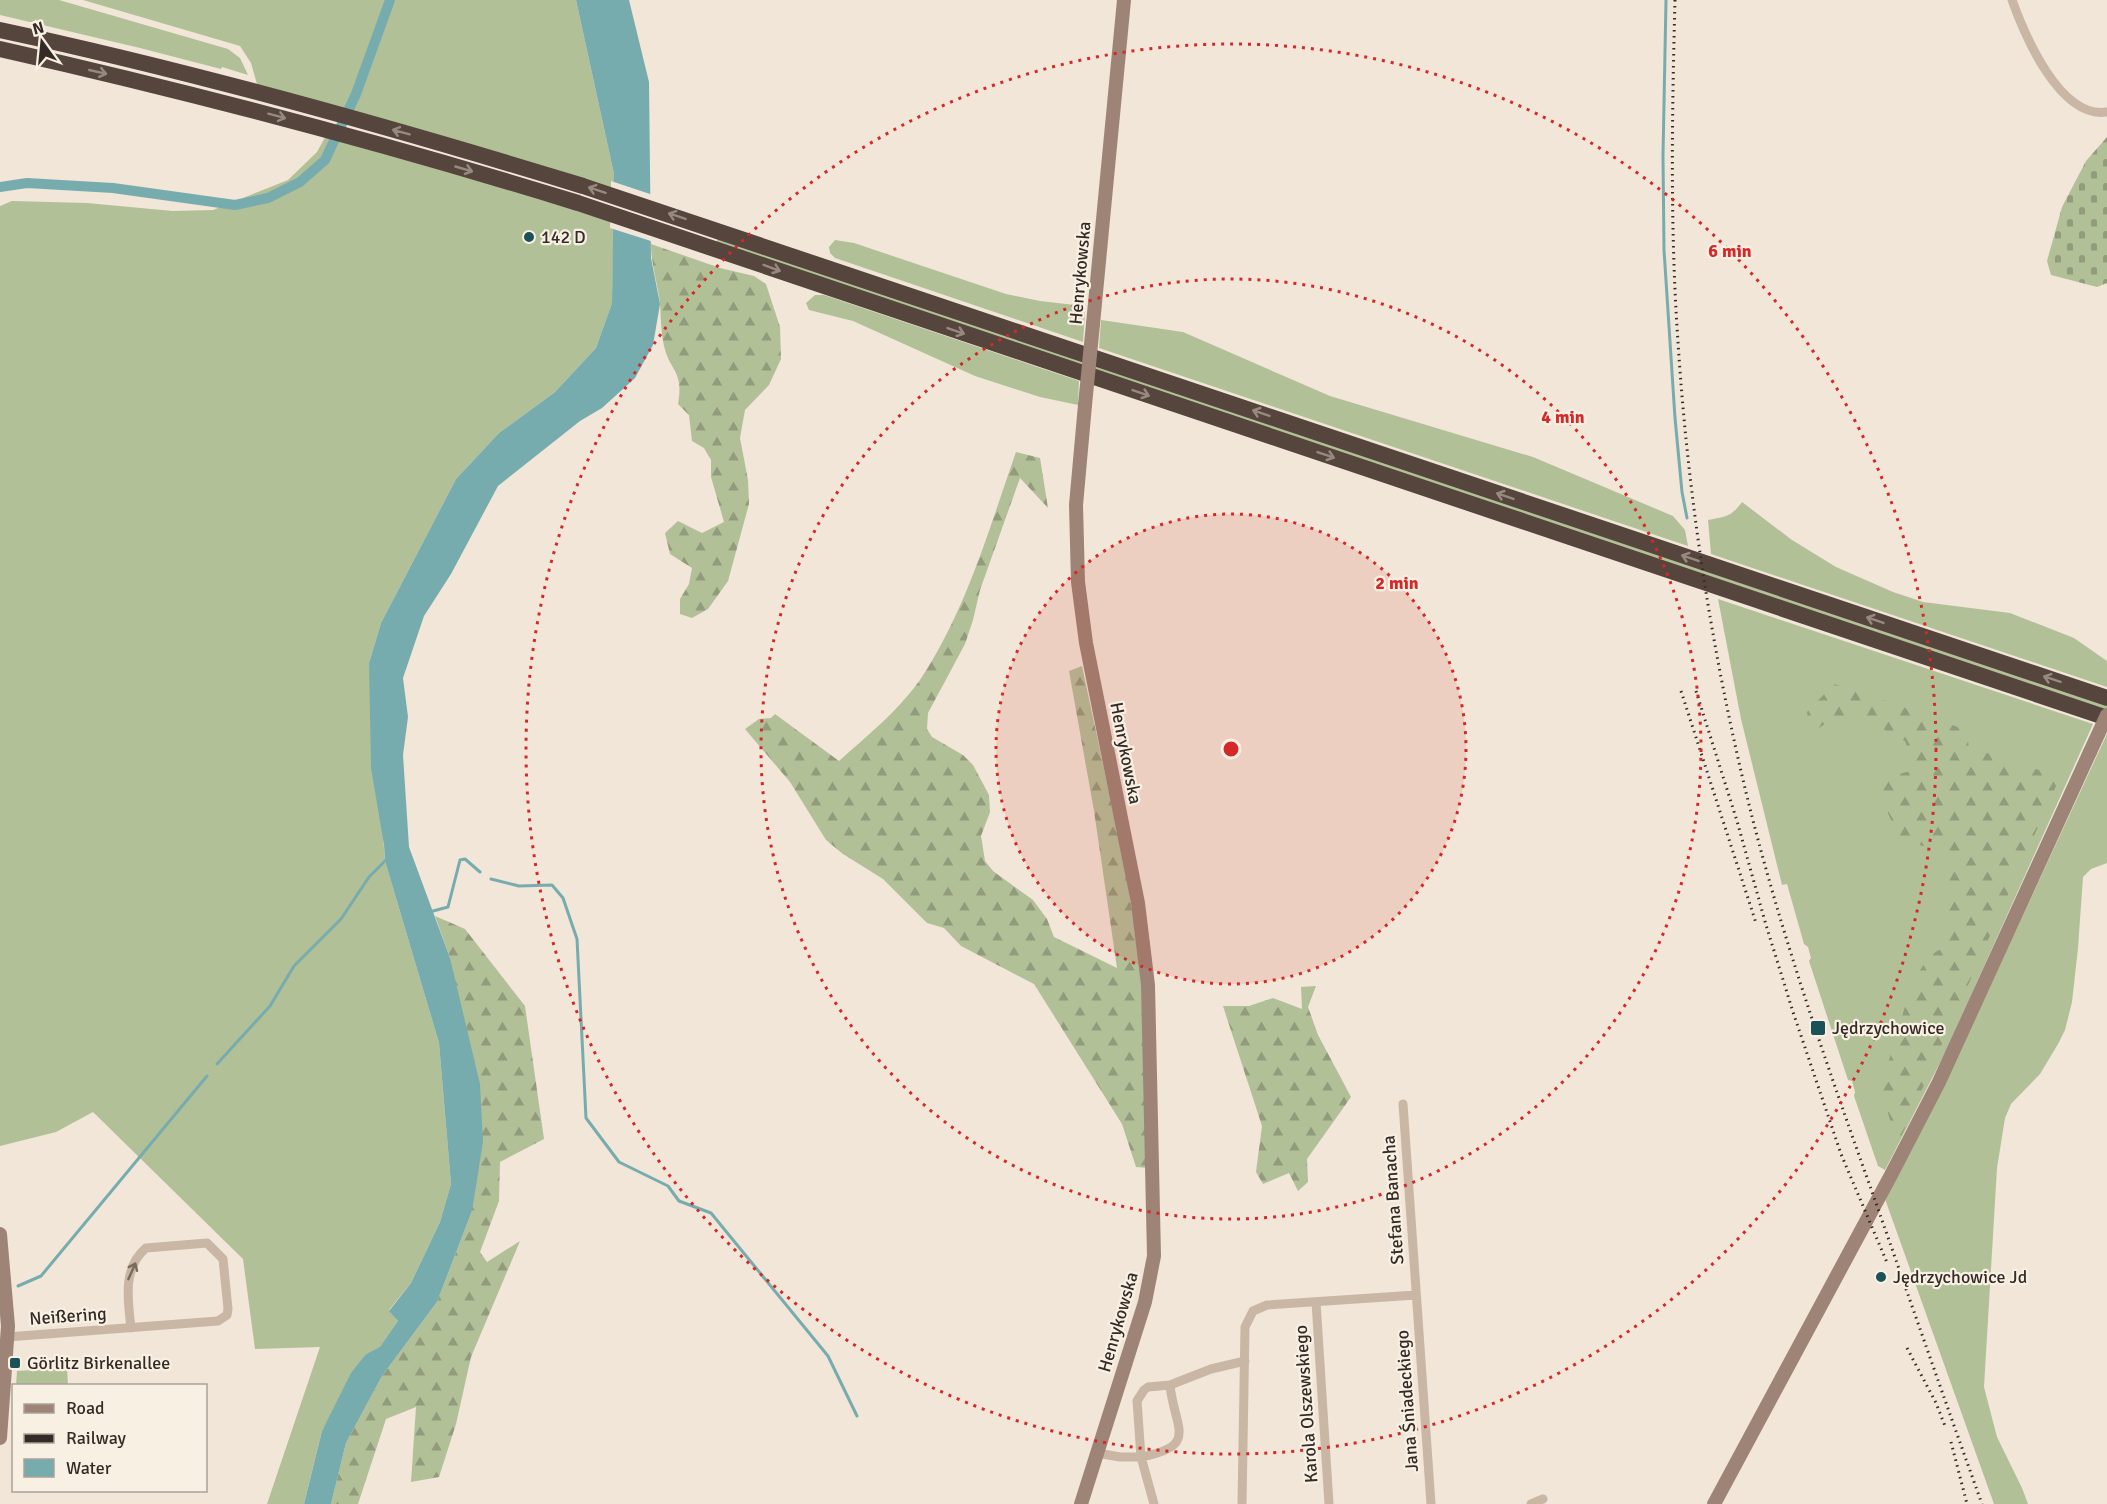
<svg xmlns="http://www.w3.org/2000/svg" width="2107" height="1504" viewBox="0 0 2107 1504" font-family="Signika,sans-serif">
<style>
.grass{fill:#b2c098}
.forest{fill:url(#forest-firs)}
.cemetery{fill:url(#cemetery-stones)}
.water{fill:#77acaf}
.pier{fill:#f1e6d8}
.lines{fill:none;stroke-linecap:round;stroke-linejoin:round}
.stream{stroke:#77acaf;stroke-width:3}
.canal{stroke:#77acaf;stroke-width:10}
.street{stroke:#c9b6a4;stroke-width:9}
.secondary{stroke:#9d8476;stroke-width:14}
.highway{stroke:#56453d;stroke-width:16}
.rail{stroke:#352b26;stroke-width:3;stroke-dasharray:1.5 4.5;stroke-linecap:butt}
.secondary-bridge{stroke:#9d8476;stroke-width:14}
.oneway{stroke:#978980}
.oneway2{stroke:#786a5f}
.ring{fill:none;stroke:#d62828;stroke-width:3;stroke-dasharray:3 6}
.poi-dot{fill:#1b5257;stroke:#f9f0e4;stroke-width:2}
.labels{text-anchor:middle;stroke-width:4.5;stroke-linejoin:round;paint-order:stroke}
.poi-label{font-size:18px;fill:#352b26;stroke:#f9f0e4;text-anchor:start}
.street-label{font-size:18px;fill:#352b26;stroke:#f9f0e4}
.centre{fill:#d62828;stroke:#f9f0e4;stroke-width:3}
.ring-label{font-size:18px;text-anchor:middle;font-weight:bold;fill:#d62828;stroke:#f9f0e4;stroke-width:4.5;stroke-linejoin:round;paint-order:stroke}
</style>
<defs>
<pattern id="forest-firs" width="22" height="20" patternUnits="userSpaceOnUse" patternTransform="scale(1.5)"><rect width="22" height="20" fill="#b2c098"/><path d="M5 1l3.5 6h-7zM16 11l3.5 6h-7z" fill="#929c7c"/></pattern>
<pattern id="cemetery-stones" width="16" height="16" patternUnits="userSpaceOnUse" patternTransform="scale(1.5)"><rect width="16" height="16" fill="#b2c098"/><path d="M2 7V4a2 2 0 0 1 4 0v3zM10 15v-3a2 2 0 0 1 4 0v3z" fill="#929c7c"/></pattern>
</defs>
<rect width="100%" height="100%" fill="#f1e6d8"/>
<path class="grass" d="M0 0H59L228 49 240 58 248 75 222 67 221 69 140 48 0 15Z
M83 0H576L614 174V195L259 91 251 63 240 46Z
M329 130 614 216 612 303 596 348 555 392 499 433 456 479 381 623 369 663 385 861 439 1043 451 1184 440 1222 411 1283 389 1310 398 1321 380 1348 366 1354 322 1431 304 1504H267L320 1347 255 1349 243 1259 93 1112 56 1132 0 1146V206L12 201 87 203 173 211 213 210 288 180 317 152Z
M717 236 2107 705V711L717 242Z
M835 240 854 243 1006 294 1040 301 1075 305 1085 313 1083 342 835 258 830 253 829 247Z
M815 295H824L1079 381 1078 405 1040 397 975 376 853 321 809 310 806 303Z
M1101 320 1183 332 1330 396 1533 457 1673 516 1685 530 1688 546 1099 348Z
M1742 502 1792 540 1836 567 1893 592 1923 602 2010 613 2074 638 2107 661V687L1711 554 1708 520C1726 516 1730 518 1742 502Z
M1718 599 2093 724 1946 1051 1885 1170 1878 1166 1854 1096 1855 1092 1852 1081 1848 1080 1809 961 1811 958 1808 947 1804 944 1787 884 1782 885 1741 719Z
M2107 734V863L2091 869 2083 877 2078 948 2072 1002 2065 1030 2058 1044 2040 1074 2011 1104 2005 1118 1997 1168 1984 1387 1997 1437 2022 1488 2028 1504H1994L1885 1199 1941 1092Z
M67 1368 68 1385H16L17 1371Z"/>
<path class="forest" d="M651 244 720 268 754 276 766 284 780 327 781 359 769 385 745 410 740 438 748 480 749 504 728 581 708 609 692 618 680 614V599L689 584 692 568 670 554 665 533 678 521 702 533 724 522 711 477V460L704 448 692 441 689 415 678 404C684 370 670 372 664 346 661 332 661 319 660 304 658 284 651 265 651 244Z
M1016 452 1040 458 1048 508 1020 478 980 590 973 620 965 644 928 713 927 729 932 737 963 755 973 765 989 795 990 812 981 836 985 861 993 871 1033 900 1047 919 1054 937 1117 968 1094 811 1069 671 1082 666 1123 858 1137 938 1143 986 1148 1168 1136 1167 1122 1124 1034 984 961 946 944 928 927 923 883 879 843 854 826 840 790 782 745 729 759 719 771 718 775 714 839 761C868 735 898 711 920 680 966 611 989 529 1016 452Z
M1834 684 1865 693 1966 730 1969 747 2060 777 1897 1146 1881 1087 1912 983 1929 956 1949 944 1947 882 1950 853 1900 840 1873 780 1915 770 1905 741 1857 715 1833 719 1809 734 1807 712Z
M435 916 465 929 525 1006 544 1139 500 1162 499 1201 480 1252 487 1262 520 1241 471 1357 456 1424 439 1477 411 1482 416 1407 386 1419 358 1504H331L346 1443 382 1376 437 1302 472 1211 450 958Z
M1316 986 1308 1007 1318 1035 1351 1097 1307 1159 1308 1182 1298 1191 1289 1173 1263 1184 1256 1172 1262 1126 1223 1006H1249L1273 998 1302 1009 1301 987Z"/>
<path class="cemetery" d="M2107 137V283L2097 287 2051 275 2047 261 2062 207 2086 161Z"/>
<path class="water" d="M576 0H629L649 82 651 258 660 304 653 345 635 378 602 408 580 421 498 486 451 574 424 616 403 678 408 717 403 755 409 847 450 958 480 1084 483 1142 472 1211 437 1302 382 1376 346 1443 331 1504H304L322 1431 351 1373 366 1354 380 1347 398 1321 389 1311 411 1283 440 1222 451 1184 439 1043 385 861 384 845 371 768 369 663 381 623 456 479 499 433 555 392 596 348 612 303 614 174Z"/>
<path class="pier" d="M611 181 653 195 654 242 610 228Z"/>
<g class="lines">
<path class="stream" d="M1666 0 1663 156 1664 250 1675 418 1682 492 1687 518
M491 879 519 886 552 885 563 898 577 939 586 1118 619 1162 668 1186 679 1201 711 1213 828 1356 857 1416
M433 911 448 907 460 860 465 859 480 872
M217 1064 270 1006 294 966 341 919 369 877 387 859
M18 1286 41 1276 207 1076"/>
<path class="canal" d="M0 187 27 183 113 188 235 205 268 198 300 182 325 160 356 94 390 0"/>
<path class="street" d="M2012 0C2025 36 2060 119 2107 112
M1403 1104 1431 1504
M1316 1302 1329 1504
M7 1337 218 1321 227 1315 228 1309 223 1259 207 1243 146 1248C122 1268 128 1301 131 1328
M1097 1453 1120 1457H1141L1137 1401 1144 1390 1148 1387 1170 1385 1211 1369 1245 1361
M1154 1504 1141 1457C1200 1446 1174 1428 1170 1385
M1242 1504 1245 1327 1253 1311 1267 1305 1416 1295
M1531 1504 1543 1499"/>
<path class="secondary" d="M1093 324 1124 0
M0 1234 8 1326 0 1438
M1081 1504 1145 1302 1154 1256 1148 985 1138 903 1086 643 1078 582 1076 505 1085 405
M1714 1504 1891 1175 1939 1082 2090 752"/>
<path class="highway" d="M0 30C197 72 391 127 583 186L2107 698
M0 49C195 93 387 144 578 203L2107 718"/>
<path class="rail" d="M1675 0C1672 114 1670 228 1678 342 1687 482 1707 621 1738 758 1772 910 1824 1057 1876 1203 1911 1303 1946 1404 1982 1504
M1681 691 1756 923
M1696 691 1737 821 1766 925 1793 1012 1841 1154 1888 1265
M1907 1348 1936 1403 1945 1426
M1951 1442 1967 1504"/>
<path class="secondary-bridge" d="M1085 405 1093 324
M2090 752 2107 715"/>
</g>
<defs><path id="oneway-shaft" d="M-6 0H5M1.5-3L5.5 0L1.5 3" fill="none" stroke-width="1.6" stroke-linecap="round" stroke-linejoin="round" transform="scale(1.5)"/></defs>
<g class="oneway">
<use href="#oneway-shaft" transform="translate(98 72) rotate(13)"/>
<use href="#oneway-shaft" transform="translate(277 116) rotate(15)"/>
<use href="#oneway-shaft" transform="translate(401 132) rotate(-165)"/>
<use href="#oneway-shaft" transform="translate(464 169) rotate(16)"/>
<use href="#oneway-shaft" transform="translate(597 190) rotate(-162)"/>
<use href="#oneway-shaft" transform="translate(677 216) rotate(-162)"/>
<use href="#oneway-shaft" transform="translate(772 268) rotate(20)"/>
<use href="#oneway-shaft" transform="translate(956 331) rotate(19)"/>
<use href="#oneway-shaft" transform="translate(1141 393) rotate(19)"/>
<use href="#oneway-shaft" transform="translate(1261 413) rotate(-161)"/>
<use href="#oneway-shaft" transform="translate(1326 455) rotate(19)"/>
<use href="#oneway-shaft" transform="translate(1505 496) rotate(-161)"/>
<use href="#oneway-shaft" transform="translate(1690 558) rotate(-161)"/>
<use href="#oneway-shaft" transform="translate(1875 620) rotate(-161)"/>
<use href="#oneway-shaft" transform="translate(2052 679) rotate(-162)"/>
</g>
<use class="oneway2" href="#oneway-shaft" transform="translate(132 1271) rotate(-66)"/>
<circle cx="1231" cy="749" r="235" fill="#d62828" fill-opacity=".12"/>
<g class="ring">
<circle cx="1231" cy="749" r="235"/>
<circle cx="1231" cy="749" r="470"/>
<circle cx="1231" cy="749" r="705"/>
</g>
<g class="poi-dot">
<circle cx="529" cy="237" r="6"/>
<rect x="1810" y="1020" width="16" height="16" rx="3"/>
<circle cx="1881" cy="1277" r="6"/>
<rect x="9" y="1357" width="12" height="12" rx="3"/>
</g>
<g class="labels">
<g class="poi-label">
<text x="541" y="243">142 D</text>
<text x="1832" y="1034">Jędrzychowice</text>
<text x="1893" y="1283">Jędrzychowice Jd</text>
<text x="27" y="1369">Görlitz Birkenallee</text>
</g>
<g class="street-label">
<text transform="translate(1080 273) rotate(-85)" y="6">Henrykowska</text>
<text transform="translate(1126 753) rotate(79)" y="6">Henrykowska</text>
<text transform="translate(1393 1200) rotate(-94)" y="6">Stefana Banacha</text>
<text transform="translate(68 1316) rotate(-4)" y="6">Neißering</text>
<text transform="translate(1118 1322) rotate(-74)" y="6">Henrykowska</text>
<text transform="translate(1407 1401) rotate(-94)" y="6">Jana Śniadeckiego</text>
<text transform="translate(1306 1404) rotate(-94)" y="6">Karola Olszewskiego</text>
</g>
</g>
<circle cx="1231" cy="749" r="9" class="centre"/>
<g class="ring-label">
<text x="1730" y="257">6 min</text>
<text x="1563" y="423">4 min</text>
<text x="1397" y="589">2 min</text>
</g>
<rect x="12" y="1384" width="195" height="108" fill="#f9f0e4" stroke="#aba198" stroke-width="1.5"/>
<rect x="24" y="1404" width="30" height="9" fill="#9d8476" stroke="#aba198" stroke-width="1.5"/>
<text x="66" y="1414" font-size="18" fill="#352b26">Road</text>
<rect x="24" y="1434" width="30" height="9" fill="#352b26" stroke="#aba198" stroke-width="1.5"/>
<text x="66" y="1444" font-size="18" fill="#352b26">Railway</text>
<rect x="24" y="1459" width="30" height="18" fill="#77acaf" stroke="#aba198" stroke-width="1.5"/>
<text x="66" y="1474" font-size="18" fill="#352b26">Water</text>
<g transform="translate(42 42) rotate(345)" stroke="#f9f0e4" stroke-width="4.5" paint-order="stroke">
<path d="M0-4.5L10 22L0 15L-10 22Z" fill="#352b26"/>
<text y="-9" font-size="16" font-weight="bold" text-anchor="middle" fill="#352b26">N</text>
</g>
</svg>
